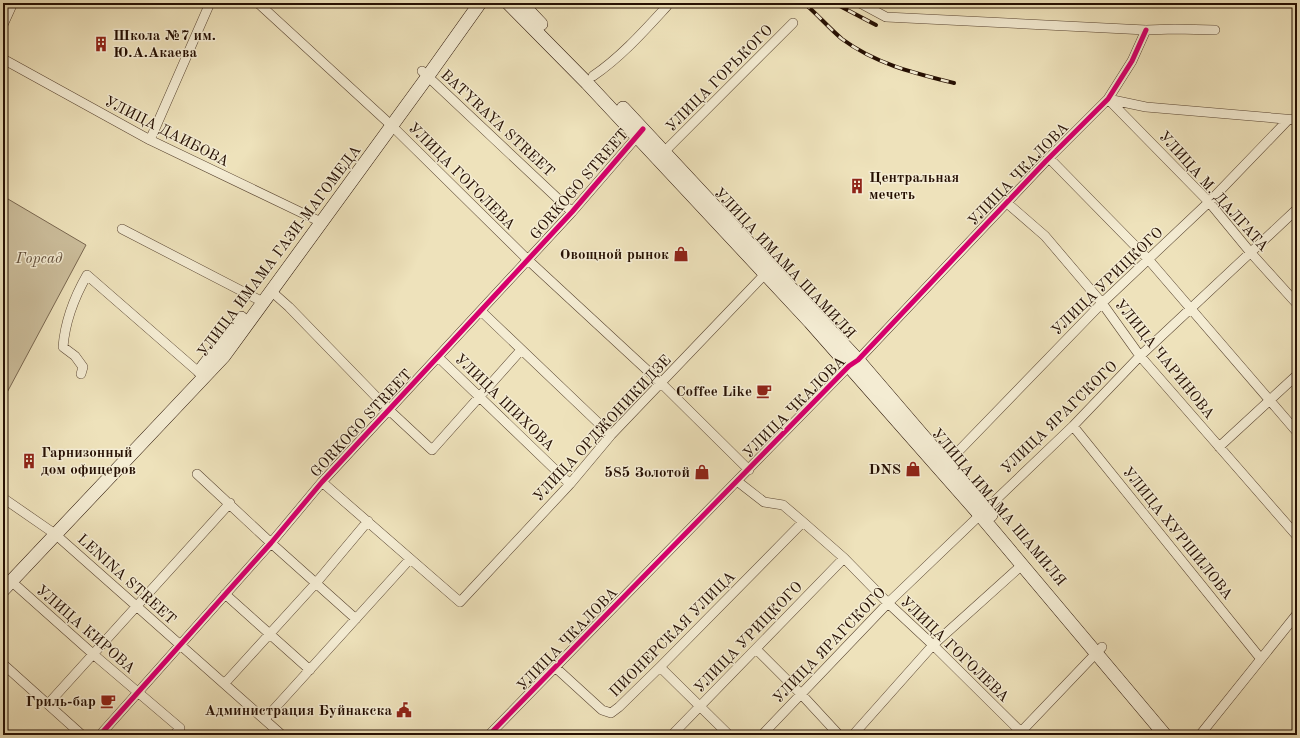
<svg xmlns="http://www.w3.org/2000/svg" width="1300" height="738" viewBox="0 0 1300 738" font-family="'Old Standard TT',serif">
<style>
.green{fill:#ccbe9c;stroke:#796750}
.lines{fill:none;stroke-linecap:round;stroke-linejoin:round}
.minor-casing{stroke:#584431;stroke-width:10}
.secondary-casing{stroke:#261003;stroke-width:14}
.minor{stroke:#f4ecd3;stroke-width:9}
.secondary{stroke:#f4ecd3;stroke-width:13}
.rail-casing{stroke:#261003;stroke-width:4}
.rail{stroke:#f4ecd3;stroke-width:2.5;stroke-dasharray:8;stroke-linecap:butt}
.cycleway-casing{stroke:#f4ecd3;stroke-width:8}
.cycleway{stroke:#d6006c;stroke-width:5}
.labels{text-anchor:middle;stroke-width:3;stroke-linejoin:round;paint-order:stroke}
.poi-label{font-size:15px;font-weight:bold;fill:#261003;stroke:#f4ecd3;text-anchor:end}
.street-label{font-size:15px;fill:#261003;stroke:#f4ecd3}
.park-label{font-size:15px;font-style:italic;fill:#604d39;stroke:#f4ecd3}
</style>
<rect width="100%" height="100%" fill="#eee2bb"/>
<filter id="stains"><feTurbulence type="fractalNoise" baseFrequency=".005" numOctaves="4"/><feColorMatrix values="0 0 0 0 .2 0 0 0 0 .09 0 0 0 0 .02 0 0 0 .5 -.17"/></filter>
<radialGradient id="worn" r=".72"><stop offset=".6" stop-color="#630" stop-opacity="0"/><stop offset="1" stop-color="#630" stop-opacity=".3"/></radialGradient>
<path class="green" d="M8 199 86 245 3 400V207Z"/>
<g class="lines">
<g class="minor-casing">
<path id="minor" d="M258 3 392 126 528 260 661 383 749 470
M860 3 886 17 1146 30 1175 29 1215 30
M3 25 13 3
M3 59 150 140 321 222
M422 71 572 212
M593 76C621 57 644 31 667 6
M1108 99 1209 202 1251 253 1297 304
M1108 99 1146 107 1297 120
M150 140 210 3
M664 152 793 23
M1049 158 1148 259 1297 432
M1007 203 1045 236 1102 303 1140 356 1297 536
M122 229 263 302
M271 291 289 307 389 410 432 450 521 350
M481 311 611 435
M438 357 570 484
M81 374 83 367 75 356 63 347C65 322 75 296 87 275L203 376
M1073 426 1261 659
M1219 447 1297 375
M948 464 949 461 1102 303 1209 202 1288 120
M197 474 271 543 356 619
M737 481 764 502 783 505 803 522 844 558 888 603 933 645 1024 735
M322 482 460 602 570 484 611 435 765 274
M3 498 55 534 282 735
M11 581 93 654 180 728 174 735
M225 594 310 670
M756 649 802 695 839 735
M3 664 82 735
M660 667 729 735
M556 668 602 710 611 713 619 707 660 667 803 522
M225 683 316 583 368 521
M48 704 230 503
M265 719 410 559
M100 735 271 543 322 482 572 212 641 132
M489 735 849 366 858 360 1046 161 1108 99 1132 61 1146 30
M672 735 844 558
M762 735 888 603 1073 426 1140 356 1297 209
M853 735 933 645 1022 565
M1018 735 1102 647
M1200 735 1297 614"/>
</g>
<g class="secondary-casing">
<path id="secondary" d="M508 3 587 83 810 322 980 515 1165 735
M521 3 541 24
M623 108 858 360 991 515
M200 371 241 318
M3 590 224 356 428 76 480 3"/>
</g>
<use href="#minor" class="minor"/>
<use href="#secondary" class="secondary"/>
<g class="rail-casing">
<path id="rail" d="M804 3C817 14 829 28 842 39 876 64 914 73 954 83
M834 3 876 25"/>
</g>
<use href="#rail" class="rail"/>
<g class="cycleway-casing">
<path id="cycleway" d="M100 735 271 543 322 482 572 212 643 129
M489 735 849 366 858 360 1046 161 1108 99 1132 61 1146 30"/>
</g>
<use href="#cycleway" class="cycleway"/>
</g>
<defs>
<g id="building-bare" transform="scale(1.2)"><path d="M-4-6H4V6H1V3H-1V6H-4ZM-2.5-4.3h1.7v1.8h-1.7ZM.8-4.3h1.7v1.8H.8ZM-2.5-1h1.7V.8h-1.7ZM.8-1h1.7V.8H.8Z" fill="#8f2418" stroke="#f4ecd3" stroke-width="2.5" paint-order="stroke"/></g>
<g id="shop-bare" transform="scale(1.2)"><path d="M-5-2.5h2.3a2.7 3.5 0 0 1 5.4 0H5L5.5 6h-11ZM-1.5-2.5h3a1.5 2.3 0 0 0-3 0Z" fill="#8f2418" stroke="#f4ecd3" stroke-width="2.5" paint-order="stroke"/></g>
<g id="cafe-bare" transform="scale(1.2)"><path d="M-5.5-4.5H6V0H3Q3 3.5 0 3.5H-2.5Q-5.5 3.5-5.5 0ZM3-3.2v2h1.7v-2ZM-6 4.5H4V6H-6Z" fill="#8f2418" stroke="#f4ecd3" stroke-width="2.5" paint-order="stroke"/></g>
<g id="civic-bare" transform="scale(1.2)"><path d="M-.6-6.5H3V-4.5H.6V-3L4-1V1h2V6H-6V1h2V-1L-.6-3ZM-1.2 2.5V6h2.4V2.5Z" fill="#8f2418" stroke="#f4ecd3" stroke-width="2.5" paint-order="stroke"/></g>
</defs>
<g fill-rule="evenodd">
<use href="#building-bare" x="101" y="44"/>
<use href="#building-bare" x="857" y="186"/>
<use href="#shop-bare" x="681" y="254"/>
<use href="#cafe-bare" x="764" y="391"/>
<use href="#building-bare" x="29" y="461"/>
<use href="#shop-bare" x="913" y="469"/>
<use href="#shop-bare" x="702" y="472"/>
<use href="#cafe-bare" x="108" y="701"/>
<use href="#civic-bare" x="404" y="710"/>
</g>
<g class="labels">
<g class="poi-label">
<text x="113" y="40" text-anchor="start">Школа №7 им.<tspan x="113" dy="17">Ю.А.Акаева</tspan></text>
<text x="869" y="182" text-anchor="start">Центральная<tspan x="869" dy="17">мечеть</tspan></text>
<text x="669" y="259">Овощной рынок</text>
<text x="752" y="396">Coffee Like</text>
<text x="41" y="457" text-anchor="start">Гарнизонный<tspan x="41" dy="17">дом офицеров</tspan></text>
<text x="901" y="474">DNS</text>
<text x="690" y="477">585 Золотой</text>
<text x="96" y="706">Гриль-бар</text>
<text x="392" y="715">Администрация Буйнакска</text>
</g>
<g class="street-label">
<text transform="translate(719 78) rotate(-45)" y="5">УЛИЦА ГОРЬКОГО</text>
<text transform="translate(498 123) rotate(43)" y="5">BATYRAYA STREET</text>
<text transform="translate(167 131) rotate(27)" y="5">УЛИЦА ДАИБОВА</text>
<text transform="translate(1018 174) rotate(-46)" y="5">УЛИЦА ЧКАЛОВА</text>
<text transform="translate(462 176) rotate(45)" y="5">УЛИЦА ГОГОЛЕВА</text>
<text transform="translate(579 184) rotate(-49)" y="5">GORKOGO STREET</text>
<text transform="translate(1214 191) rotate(48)" y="5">УЛИЦА М. ДАЛГАТА</text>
<text transform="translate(279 251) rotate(-53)" y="5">УЛИЦА ИМАМА ГАЗИ-МАГОМЕДА</text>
<text transform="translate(785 263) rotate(47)" y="5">УЛИЦА ИМАМА ШАМИЛЯ</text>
<text transform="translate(1107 281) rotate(-44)" y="5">УЛИЦА УРИЦКОГО</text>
<text transform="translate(1165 359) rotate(51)" y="5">УЛИЦА ЧАРИНОВА</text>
<text transform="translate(505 402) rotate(44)" y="5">УЛИЦА ШИХОВА</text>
<text transform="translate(794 407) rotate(-45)" y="5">УЛИЦА ЧКАЛОВА</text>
<text transform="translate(1059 417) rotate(-44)" y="5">УЛИЦА ЯРАГСКОГО</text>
<text transform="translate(361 423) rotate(-47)" y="5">GORKOGO STREET</text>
<text transform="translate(602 428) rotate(-47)" y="5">УЛИЦА ОРДЖОНИКИДЗЕ</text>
<text transform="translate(999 507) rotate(50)" y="5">УЛИЦА ИМАМА ШАМИЛЯ</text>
<text transform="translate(1178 533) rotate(51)" y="5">УЛИЦА ХУРШИЛОВА</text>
<text transform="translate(127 579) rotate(42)" y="5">LENINA STREET</text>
<text transform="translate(86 629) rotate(41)" y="5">УЛИЦА КИРОВА</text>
<text transform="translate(672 634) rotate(-45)" y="5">ПИОНЕРСКАЯ УЛИЦА</text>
<text transform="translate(748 637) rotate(-46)" y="5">УЛИЦА УРИЦКОГО</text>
<text transform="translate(567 639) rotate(-46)" y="5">УЛИЦА ЧКАЛОВА</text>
<text transform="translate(829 645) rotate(-46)" y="5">УЛИЦА ЯРАГСКОГО</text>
<text transform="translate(955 649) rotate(44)" y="5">УЛИЦА ГОГОЛЕВА</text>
</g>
<g class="park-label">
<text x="39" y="263">Горсад</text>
</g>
</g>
<rect width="1300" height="738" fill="none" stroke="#eee2bb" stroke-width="16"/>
<rect x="4" y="4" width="1292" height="730" fill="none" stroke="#261003" stroke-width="2"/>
<rect x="8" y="8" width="1284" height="722" fill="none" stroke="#261003"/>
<rect width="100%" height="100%" filter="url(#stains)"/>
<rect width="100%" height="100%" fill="url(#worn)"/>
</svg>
